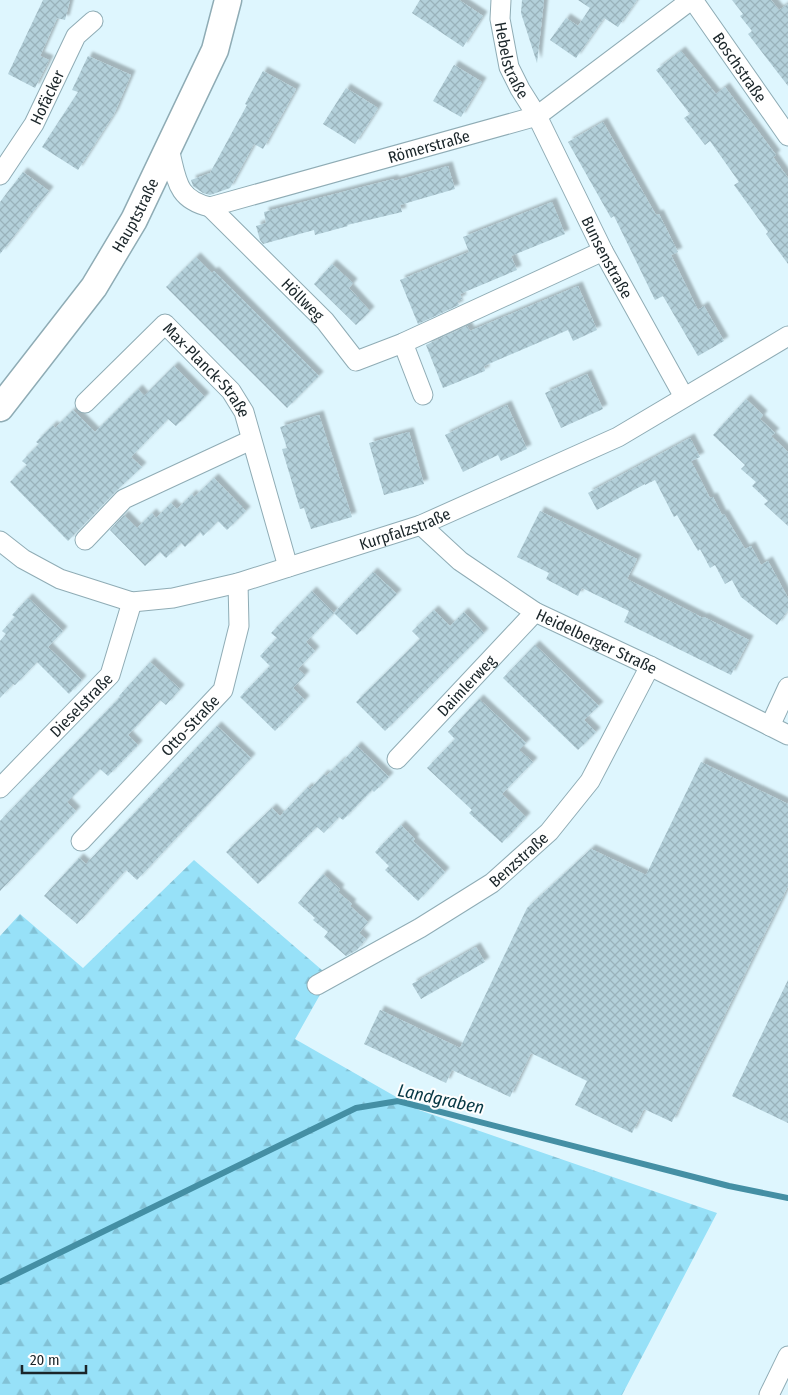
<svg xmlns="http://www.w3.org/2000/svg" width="788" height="1395" viewBox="0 0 788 1395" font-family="'Fira Sans Condensed',sans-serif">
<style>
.forest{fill:url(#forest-firs)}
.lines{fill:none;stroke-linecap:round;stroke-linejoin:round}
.stream{stroke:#448fa4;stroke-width:6}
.building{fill:url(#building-cross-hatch);filter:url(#shadow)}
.street-casing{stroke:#8facb5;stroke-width:21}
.secondary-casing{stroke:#8facb5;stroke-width:29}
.street{stroke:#fff;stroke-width:19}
.secondary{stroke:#fff;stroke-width:26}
.labels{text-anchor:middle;stroke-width:4;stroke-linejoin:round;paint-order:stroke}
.street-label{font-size:16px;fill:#1a2529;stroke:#fefefe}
.water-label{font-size:18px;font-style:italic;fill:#073844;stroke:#fefefe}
</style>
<defs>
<pattern id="forest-firs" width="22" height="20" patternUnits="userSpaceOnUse" patternTransform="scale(1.25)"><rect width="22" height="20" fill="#97e1f8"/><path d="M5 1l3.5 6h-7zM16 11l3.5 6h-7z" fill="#82c1d5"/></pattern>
<pattern id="building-cross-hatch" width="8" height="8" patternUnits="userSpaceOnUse" patternTransform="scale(1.25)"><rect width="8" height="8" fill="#b3d0da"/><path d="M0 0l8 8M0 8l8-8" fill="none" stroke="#99b2bb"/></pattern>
<filter id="shadow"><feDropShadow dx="4.5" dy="-4.5" stdDeviation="1" flood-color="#0004"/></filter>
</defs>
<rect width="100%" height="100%" fill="#def6fe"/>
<path class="forest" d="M194 860 330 977 295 1039 419 1110 717 1213 622 1395H0V936L20 914 83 968Z"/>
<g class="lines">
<path class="stream" d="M0 1282 356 1108 398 1101 729 1186 788 1198"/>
</g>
<path class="building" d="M43 0H70L65 20 57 18 40 56 49 60 35 88 8 74Z
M420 0H459L483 16 463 47 412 13Z
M522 0H544L537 63 521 13Z
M578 0H637L618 27 604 18 576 58 550 40 566 18 578 26 590 8Z
M732 0H771L779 10 788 4V86L748 34 752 31 740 16 743 14Z
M681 51 716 94 725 87 776 155 773 157 788 178V264L766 234 768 232 734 185 739 182 710 141 705 145 684 118 690 114 656 70Z
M88 56 131 75 114 114 78 170 42 147 78 92 72 90Z
M454 65 482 82 461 117 433 101Z
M263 71 296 89 263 149 254 144 230 188 210 195 203 193 193 186 191 180 210 173 247 105 245 104Z
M346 88 378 108 355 144 323 124Z
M603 122 656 215 659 214 678 252 671 255 698 310 704 306 724 341 698 356 663 296 655 300 614 216 611 218 568 142Z
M448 166 455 189 400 205 402 212 347 225 348 226 315 235 314 230 263 244 260 240 256 226 266 223 264 212 394 179V181Z
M23 172 49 191 0 254V202Z
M552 202 565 234 511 256 517 270 460 294 462 299 457 301 459 305 418 324 400 280 469 252 463 237Z
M196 257 212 273 214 271 319 376 287 408 166 287Z
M332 264 353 283 349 288 370 311 356 325 314 284Z
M578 286 597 330 573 341 568 330 484 366 485 371 443 388 426 345 467 326 470 331Z
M174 366 205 397 176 426 168 419 131 457 142 467 116 491 68 541 10 482 27 465 22 461 39 444 36 442 53 425 55 428 73 410 95 432 138 389 144 396Z
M587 374 603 409 561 428 545 393Z
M746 399 763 415 760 419 775 433 771 436 788 452V526L764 504 768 501 752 486 756 482 741 469 745 465 713 435Z
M507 405 527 449 501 461 498 455 463 472 445 435Z
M319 415 352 517 311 529 304 508 300 509 282 449 287 448 280 427Z
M409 432 424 484 384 495 369 443Z
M690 438 700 457 691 461 710 498 713 497 722 515 724 514 745 549 751 546 761 565 768 561 788 598V610L777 625 741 597 732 580 725 584 715 565 710 568 700 549 698 551 677 515 674 517 655 480 645 485V484L597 510 588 493Z
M214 478 246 511 227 530 218 521 203 536 200 532 185 547 181 543 166 558 160 552 145 566 110 530 124 515 137 528 152 513 156 518 171 503 177 509 192 494 194 497Z
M540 511 637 559 627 579 703 618 704 617 749 640 731 675 624 622 629 611 582 588 578 596 546 579 549 573 517 557Z
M373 572 397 594 357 635 334 613Z
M312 591 334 613 306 642 315 651 298 669 305 675 293 688 305 700 275 731 240 697 270 666 260 656 277 638 271 633Z
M28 598 63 631 48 647 82 680 69 694 37 662 15 685 13 684 0 698V641L6 634 2 631 15 617 12 615Z
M434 610 450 626 464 612 484 633 385 731 356 702 420 639 412 631Z
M535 645 599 706 584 720 596 732 578 750 503 678Z
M150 662 180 689 166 705 160 700 128 735 138 745 108 776 100 769 67 802 76 811 0 891V821L120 697 119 696Z
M479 699 526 743 519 750 533 762 502 794 526 817 502 843 469 813 472 810 427 768 455 739 448 732Z
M217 726 251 758 137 880 126 870 77 924 44 896 79 858 86 864Z
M357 746 389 777 374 792 372 790 343 820 339 817 324 833 317 827 258 884 226 852 272 808 280 816 308 787 310 789 324 774 326 776 341 761 342 762Z
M701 762 788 804V886L672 1122 644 1109 632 1133 575 1105 587 1081 531 1053 510 1097 452 1070 446 1083 364 1044 380 1010 460 1048 527 908 591 849 646 875Z
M401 825 415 839 413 841 445 872 418 901 385 870 389 866 375 852Z
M323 874 340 889 338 892 352 904 350 906 368 922 359 933 366 939 357 950 346 956 324 937 328 932 313 920 315 918 298 903Z
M476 947 485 962 421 999 412 984Z
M788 980V1123L732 1096Z"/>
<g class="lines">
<g class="street-casing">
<g id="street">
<path id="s1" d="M501 0 500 19 509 67 520 89 537 116 603 251 684 397"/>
<path id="s2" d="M693 0 788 136"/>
<path id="s3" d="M169 149C177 178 175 199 210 207L537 116 691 0"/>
<path id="s4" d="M0 175 34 124 76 36 93 21"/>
<path id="s5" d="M210 207 325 321 356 361 403 343 603 251"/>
<path d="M403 343 423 395"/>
<path id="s6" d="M85 403 165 324 231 391 244 412 288 567"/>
<path id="s7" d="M421 525 460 561 535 612 650 666 788 735"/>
<path d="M85 540 124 499 251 440"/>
<path id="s8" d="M0 541 23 559 60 579 132 602 173 598 238 583 421 525 618 437 788 336"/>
<path d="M770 726 788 687"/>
<path id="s9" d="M397 759 535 612"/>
<path id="s10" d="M0 788 110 675 132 602"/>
<path id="s11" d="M81 841 223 690 239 626 238 583"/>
<path id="s12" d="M317 985 420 928 492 883 549 832 590 781 650 666"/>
<path d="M769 1395 788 1356"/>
</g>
</g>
<g class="secondary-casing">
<g id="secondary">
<path id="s13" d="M0 408 94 287 134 220 215 50 228 0"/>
</g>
</g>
<use href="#street" class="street"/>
<use href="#secondary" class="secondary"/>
</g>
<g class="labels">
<g class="street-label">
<text dy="6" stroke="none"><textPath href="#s1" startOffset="62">Hebelstraße</textPath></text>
<text dy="6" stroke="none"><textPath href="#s2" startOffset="82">Boschstraße</textPath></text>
<text dy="6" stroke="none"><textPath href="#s4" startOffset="91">Hofäcker</textPath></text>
<text dy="6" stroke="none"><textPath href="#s3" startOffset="304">Römerstraße</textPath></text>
<text dy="6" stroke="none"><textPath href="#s13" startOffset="236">Hauptstraße</textPath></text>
<text dy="6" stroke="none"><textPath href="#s1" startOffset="282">Bunsenstraße</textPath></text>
<text dy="6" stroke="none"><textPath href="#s5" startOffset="131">Höllweg</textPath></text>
<text dy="6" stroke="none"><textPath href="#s6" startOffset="175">Max-Planck-Straße</textPath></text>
<text dy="6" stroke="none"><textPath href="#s8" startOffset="430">Kurpfalzstraße</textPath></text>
<text dy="6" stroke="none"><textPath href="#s7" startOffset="212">Heidelberger Straße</textPath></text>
<text dy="6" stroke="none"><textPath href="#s9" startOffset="101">Daimlerweg</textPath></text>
<text dy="6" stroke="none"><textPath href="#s10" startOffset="116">Dieselstraße</textPath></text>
<text dy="6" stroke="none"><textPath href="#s11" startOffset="159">Otto-Straße</textPath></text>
<text dy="6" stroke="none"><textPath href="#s12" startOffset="238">Benzstraße</textPath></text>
</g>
<g class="water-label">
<text transform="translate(441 1099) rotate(12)" y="6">Landgraben</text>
</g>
</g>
<path d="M22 1365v8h64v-8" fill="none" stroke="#1a2529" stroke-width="2.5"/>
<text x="30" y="1365" font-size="15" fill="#1a2529" stroke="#fefefe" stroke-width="4" paint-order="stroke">20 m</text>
</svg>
